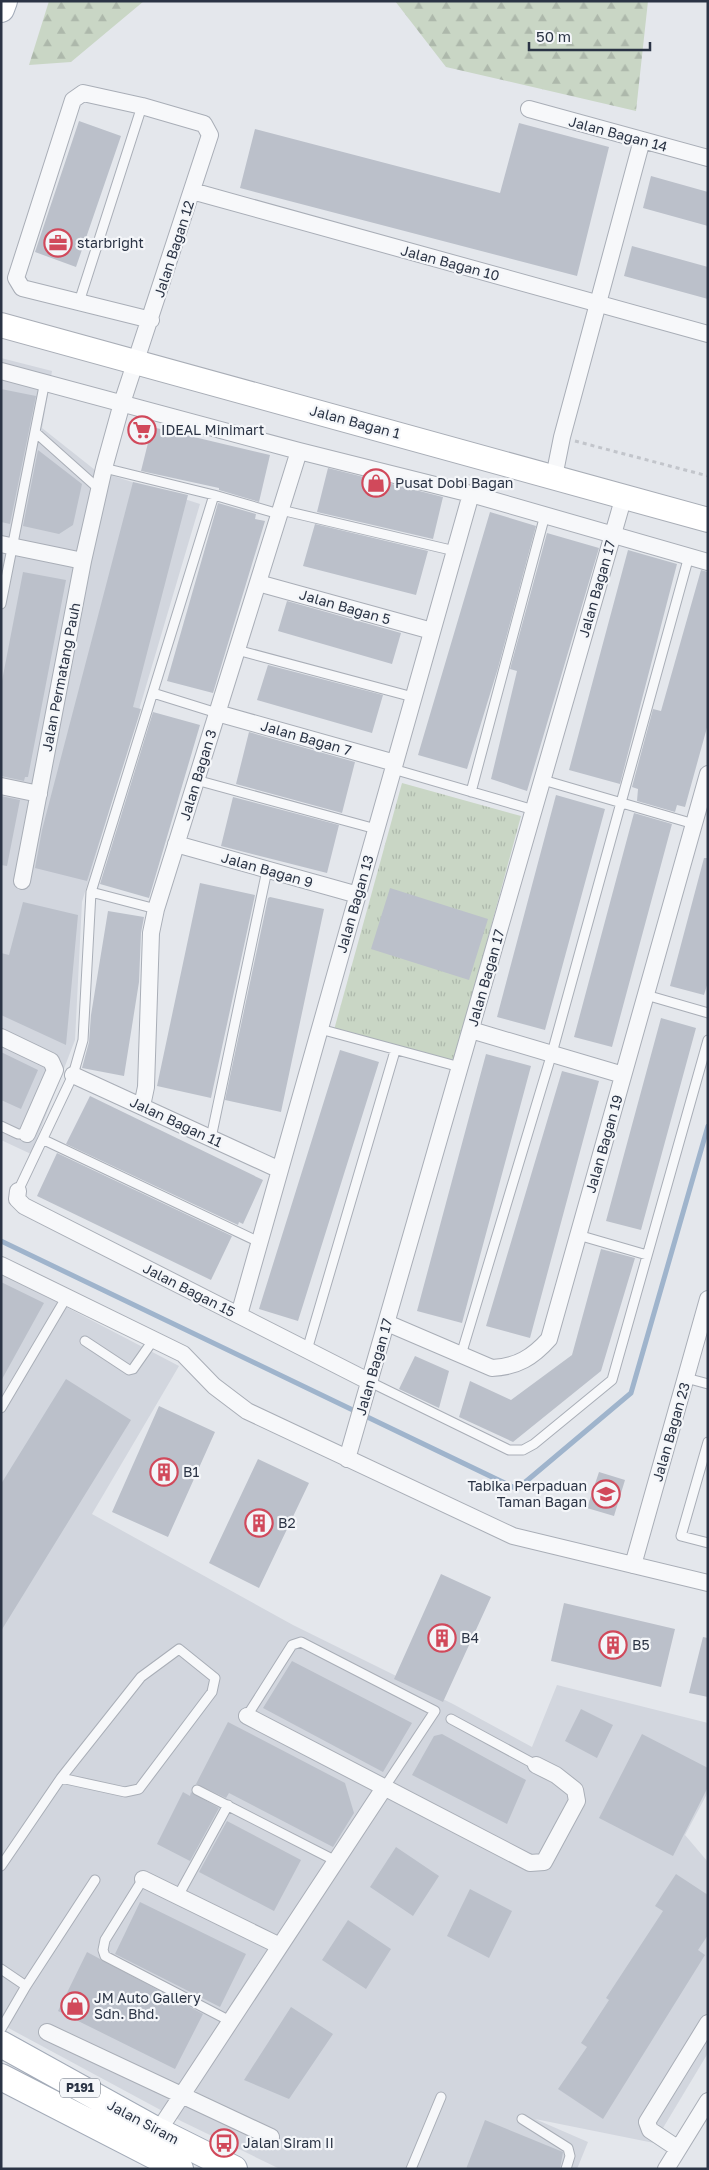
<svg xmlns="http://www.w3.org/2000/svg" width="709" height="2170" viewBox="0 0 709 2170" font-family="'Golos Text',sans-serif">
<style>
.built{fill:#d2d6de}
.forest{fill:url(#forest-firs)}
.park{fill:url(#park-tufts)}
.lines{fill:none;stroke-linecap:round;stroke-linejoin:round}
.stream{stroke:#9fb4cc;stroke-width:5}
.building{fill:#bbc0ca}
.lane-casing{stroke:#a9aeb7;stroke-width:11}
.street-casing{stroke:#a9aeb7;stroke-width:18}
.secondary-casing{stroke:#a9aeb7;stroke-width:26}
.primary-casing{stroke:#a3abb8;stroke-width:28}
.path{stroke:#c2c5cb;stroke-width:3;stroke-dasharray:4 4;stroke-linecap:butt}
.lane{stroke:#f7f8fa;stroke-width:9}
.street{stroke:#f7f8fa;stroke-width:16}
.secondary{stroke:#fff;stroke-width:24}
.primary{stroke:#fff;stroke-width:26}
.labels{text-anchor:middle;stroke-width:4.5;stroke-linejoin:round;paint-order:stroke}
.shield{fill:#f4f6f9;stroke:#676e7b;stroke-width:1}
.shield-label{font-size:12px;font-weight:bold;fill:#2b3445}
.street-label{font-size:14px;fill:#2b3445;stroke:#f4f6f9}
.poi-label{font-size:14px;fill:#2b3445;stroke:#f4f6f9;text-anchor:start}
</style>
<defs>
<pattern id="forest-firs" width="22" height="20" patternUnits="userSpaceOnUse" patternTransform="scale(1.25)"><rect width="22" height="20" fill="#c9d6c5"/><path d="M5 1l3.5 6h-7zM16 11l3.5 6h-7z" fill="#adb8ab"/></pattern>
<pattern id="park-tufts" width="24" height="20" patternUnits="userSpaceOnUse" patternTransform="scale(1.25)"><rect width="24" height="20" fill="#c9d6c5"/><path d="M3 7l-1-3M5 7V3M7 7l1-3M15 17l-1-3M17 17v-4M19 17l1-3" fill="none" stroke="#adb8ab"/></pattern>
</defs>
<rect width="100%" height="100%" fill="#e4e7ec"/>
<path class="built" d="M1 358 52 371 42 428 95 470 200 504 82 902 75 1040 31 1154 1 1140Z
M1 1273 179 1366 92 1514 293 1625 453 1704 532 1747 557 1685 708 1723V1792L685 1835 708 1862V2053L654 2143 535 2119 588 2142 577 2169H280L181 2121 1 2024Z"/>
<path class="forest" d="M49 1H144L71 62 29 65Z
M395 1H648L636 111 446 67Z"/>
<path class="park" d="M402 783 521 816 454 1063 334 1030Z"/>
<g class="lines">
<path class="stream" d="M1 1241 517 1489 631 1393 708 1126"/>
</g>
<path class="building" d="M79 121 121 136 76 267 35 252Z
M519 123 609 147 577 276 240 188 255 129 500 193Z
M651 176 708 192V226L643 208Z
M632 246 708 267V299L624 276Z
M1 389 36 396 10 524 1 522Z
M152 427 270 455 259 502 219 490V488L141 471Z
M38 450 82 484 73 525 59 534 23 526Z
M328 468 443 497 433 539 317 512Z
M133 482 188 495 133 707 141 709 87 881 35 868 42 830Z
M218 503 256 514 255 519 265 521 213 693 167 681Z
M490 512 536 526 498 668 467 769 418 755Z
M315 524 428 551 416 595 303 566Z
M547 533 599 548 527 791 491 779 517 671 510 669Z
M628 550 677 564 620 784 569 770Z
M701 570 708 572V724L685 807 677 805 675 812 637 801 638 789 632 787 653 709 661 711Z
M23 572 66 580 28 777H25L24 781 1 776V686Z
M287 601 401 633 392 664 278 631Z
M268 665 383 695 372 733 257 700Z
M153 712 200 725 149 898 100 884Z
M249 732 355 762 342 813 236 784Z
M556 795 605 809 545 1030 497 1017Z
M1 796 20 800 7 866 1 865Z
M233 797 339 825 327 873 221 846Z
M634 813 672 824 612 1047 574 1037Z
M704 858H708V982L704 995 670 986Z
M200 883 255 895 211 1098 157 1086Z
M390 888 488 919 469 980 371 949Z
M270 897 324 909 281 1112 225 1100 268 898Z
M23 902 78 915 66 1045 1 1015V953L9 955Z
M108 911 144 917 141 933 139 982 124 1076 82 1068 89 1042 91 1015Z
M661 1018 696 1028 641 1230 606 1221Z
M340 1050 379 1062 298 1321 259 1309Z
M1 1052 38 1070 21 1109 1 1100Z
M486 1054 531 1066 462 1323 417 1311Z
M562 1071 599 1081 530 1338 486 1326Z
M90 1096 263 1180 243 1224 239 1222 238 1225 66 1144Z
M57 1153 232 1236 211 1280 37 1196Z
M601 1249 635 1258 601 1371 513 1442 459 1417 470 1381 511 1400 572 1355Z
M1 1282 44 1303 1 1381Z
M415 1356 449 1371 439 1408 399 1389Z
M66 1379 131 1420 1 1631V1484Z
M159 1406 215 1432 168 1537 112 1512Z
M258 1459 309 1483 259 1588 209 1563Z
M599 1472 625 1480 614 1516 587 1508Z
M441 1574 491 1597 443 1702 394 1679Z
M564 1603 675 1629 661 1687 551 1661Z
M703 1637 708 1638V1697L689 1693Z
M292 1661 412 1723 383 1772 263 1708Z
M581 1709 613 1725 597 1758 565 1741Z
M228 1722 345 1783 354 1813 333 1847 229 1793 226 1798 196 1784Z
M442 1734 526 1780 507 1824 412 1775 434 1736Z
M642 1734 708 1768V1787L673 1856 599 1818Z
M183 1792 190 1796 191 1792 219 1808 190 1861 157 1844Z
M227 1821 301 1860 274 1911 199 1872Z
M396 1847 439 1876 413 1916 370 1887Z
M676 1874 708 1895V1935L698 1950 705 1955 603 2119 558 2089 587 2047 581 2043 609 2000 606 1998 663 1911 655 1906Z
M470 1889 512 1911 489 1958 447 1936Z
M140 1902 246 1954 220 2007 115 1954Z
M348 1920 391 1949 366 1989 322 1960Z
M87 1952 203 2014 175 2069 58 2011Z
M291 2007 333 2034 289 2099 244 2080Z
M485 2120 563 2152 560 2169H466Z"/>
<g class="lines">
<g class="lane-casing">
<path id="lane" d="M79 302 142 106
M35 432 100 490
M104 468 214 495 279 514
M281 510 455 551
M1 604 45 381
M237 650 413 697
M153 693 217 713
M393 769 534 810
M196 780 376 829
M543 780 694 824
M471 792 545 515
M91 892 156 909
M646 995 708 1013
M320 1029 460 1067
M1 1126 18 1134H27
M211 1138 267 870
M44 1140 259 1242
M18 1191 73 1075 83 1040 91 892 214 495
M578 1235 647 1255
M85 1341 129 1370 133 1369 154 1339
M307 1350 395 1051
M461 1355 552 1053 689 556
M686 1378 708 1384
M370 1382 509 1450H523L534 1444 612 1380 708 1040
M1 1408 66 1298
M708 1442 681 1536 708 1543
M247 1716 292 1645 301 1642 435 1711 384 1788
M451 1719 536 1765
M197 1790 336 1861
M1 1866 61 1778 141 1677 179 1649 215 1678 212 1692 139 1789 125 1792 61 1778
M143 1879 105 1940 103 1950 105 1956 230 2021
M178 1896 228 1805
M1 1969 26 1986
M1 2029 26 1986 95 1880
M522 2119 568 2148 570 2156 566 2169
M411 2169 441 2097"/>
</g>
<g class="street-casing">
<path id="street" d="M529 109 708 158
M192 191 708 334
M1 371 299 451 471 494 708 562
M554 477 562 437 642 140
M1 544 83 561
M258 583 432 631
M217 713 395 763
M1 786 39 794
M176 844 358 895
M22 881 83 561 104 468 122 403 210 135 204 124 142 106 83 93 73 100 16 278 22 288 151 320
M471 1030 623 1075
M1 1037 51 1061 55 1070 27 1134
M73 1075 280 1170
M142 1106 146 1087 151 933 156 909 299 451
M18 1191 17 1199 24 1206 370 1382
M1 1265 183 1354 214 1386 247 1411 513 1536 708 1583
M239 1315 471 494
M387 1323 492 1368C517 1367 533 1357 549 1339L708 774
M347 1459 624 496
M633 1565 708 1299
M247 1716 530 1863 544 1862 577 1801 575 1790 556 1775 536 1765
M143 1879 280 1946
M47 2032 271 2137
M153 2139 384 1788
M677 2148 650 2130 647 2122 708 2023
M666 2169 708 2101"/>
</g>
<g class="secondary-casing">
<path id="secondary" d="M1 325 708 520"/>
</g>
<g class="primary-casing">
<path id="primary" d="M1 9 4 1
M1 2044 158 2131 234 2169
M1 2077 180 2169"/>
</g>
<path class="path" d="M575 441 708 476"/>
<use href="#lane" class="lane"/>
<use href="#street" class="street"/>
<use href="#secondary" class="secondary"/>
<use href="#primary" class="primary"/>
</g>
<defs>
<g id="office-ring" transform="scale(1.4375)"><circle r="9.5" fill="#f4f6f9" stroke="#d1495b" stroke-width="1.5"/><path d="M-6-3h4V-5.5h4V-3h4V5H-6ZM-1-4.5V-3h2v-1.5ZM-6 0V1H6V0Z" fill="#d1495b"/></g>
<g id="supermarket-ring" transform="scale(1.4375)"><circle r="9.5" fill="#f4f6f9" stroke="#d1495b" stroke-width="1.5"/><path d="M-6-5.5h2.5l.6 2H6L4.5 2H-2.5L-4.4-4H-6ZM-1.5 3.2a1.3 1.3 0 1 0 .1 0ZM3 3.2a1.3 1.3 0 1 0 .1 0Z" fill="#d1495b"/></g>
<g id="shop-ring" transform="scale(1.4375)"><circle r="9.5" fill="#f4f6f9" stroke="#d1495b" stroke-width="1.5"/><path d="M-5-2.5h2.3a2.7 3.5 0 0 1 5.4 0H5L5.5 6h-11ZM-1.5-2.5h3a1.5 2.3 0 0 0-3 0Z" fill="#d1495b"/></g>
<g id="building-ring" transform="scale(1.4375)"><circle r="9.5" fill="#f4f6f9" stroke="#d1495b" stroke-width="1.5"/><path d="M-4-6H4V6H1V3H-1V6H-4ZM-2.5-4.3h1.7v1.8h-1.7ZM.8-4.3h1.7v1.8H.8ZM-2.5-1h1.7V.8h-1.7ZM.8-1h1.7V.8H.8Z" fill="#d1495b"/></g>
<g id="school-ring" transform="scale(1.4375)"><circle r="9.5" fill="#f4f6f9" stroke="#d1495b" stroke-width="1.5"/><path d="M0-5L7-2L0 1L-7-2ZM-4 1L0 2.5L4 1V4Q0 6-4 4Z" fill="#d1495b"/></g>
<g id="bus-ring" transform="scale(1.4375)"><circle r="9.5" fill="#f4f6f9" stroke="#d1495b" stroke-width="1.5"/><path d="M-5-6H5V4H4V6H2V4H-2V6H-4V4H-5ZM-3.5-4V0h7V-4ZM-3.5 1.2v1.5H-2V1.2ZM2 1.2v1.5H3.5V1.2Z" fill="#d1495b"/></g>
</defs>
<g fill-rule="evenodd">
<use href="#office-ring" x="58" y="243"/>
<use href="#supermarket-ring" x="142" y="430"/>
<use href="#shop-ring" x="376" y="483"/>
<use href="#building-ring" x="164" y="1472"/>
<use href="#school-ring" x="606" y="1494"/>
<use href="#building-ring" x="259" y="1523"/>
<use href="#building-ring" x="442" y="1638"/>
<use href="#building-ring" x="613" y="1645"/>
<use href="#shop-ring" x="75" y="2006"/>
<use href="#bus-ring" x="224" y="2143"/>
</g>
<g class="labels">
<rect class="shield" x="60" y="2078.5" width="40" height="19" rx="4"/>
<g class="shield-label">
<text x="80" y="2092">P191</text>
</g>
<g class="street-label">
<text transform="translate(618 134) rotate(15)" y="5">Jalan Bagan 14</text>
<text transform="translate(174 249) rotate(-72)" y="5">Jalan Bagan 12</text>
<text transform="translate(450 263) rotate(15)" y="5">Jalan Bagan 10</text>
<text transform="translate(355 422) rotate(15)" y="5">Jalan Bagan 1</text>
<text transform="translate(597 589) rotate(-74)" y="5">Jalan Bagan 17</text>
<text transform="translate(345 607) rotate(16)" y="5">Jalan Bagan 5</text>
<text transform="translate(61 677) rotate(-79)" y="5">Jalan Permatang Pauh</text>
<text transform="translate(306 738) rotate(16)" y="5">Jalan Bagan 7</text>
<text transform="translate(198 775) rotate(-73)" y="5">Jalan Bagan 3</text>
<text transform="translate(267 870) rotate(16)" y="5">Jalan Bagan 9</text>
<text transform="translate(355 904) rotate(-74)" y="5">Jalan Bagan 13</text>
<text transform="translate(486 978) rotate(-74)" y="5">Jalan Bagan 17</text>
<text transform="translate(176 1122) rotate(25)" y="5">Jalan Bagan 11</text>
<text transform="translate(604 1144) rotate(-74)" y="5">Jalan Bagan 19</text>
<text transform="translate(189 1290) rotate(27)" y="5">Jalan Bagan 15</text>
<text transform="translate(374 1367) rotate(-74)" y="5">Jalan Bagan 17</text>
<text transform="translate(671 1432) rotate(-74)" y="5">Jalan Bagan 23</text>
<text transform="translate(143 2122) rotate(28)" y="5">Jalan Siram</text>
</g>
<g class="poi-label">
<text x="77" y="248">starbright</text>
<text x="161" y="435">IDEAL Minimart</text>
<text x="395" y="488">Pusat Dobi Bagan</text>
<text x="183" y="1477">B1</text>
<text x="587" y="1491" text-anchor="end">Tabika Perpaduan<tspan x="587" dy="16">Taman Bagan</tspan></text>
<text x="278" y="1528">B2</text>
<text x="461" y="1643">B4</text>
<text x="632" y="1650">B5</text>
<text x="94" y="2003">JM Auto Gallery<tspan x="94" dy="16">Sdn. Bhd.</tspan></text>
<text x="243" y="2148">Jalan Siram II</text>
</g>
</g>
<rect width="709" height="2170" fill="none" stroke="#2b3445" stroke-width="5"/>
<path d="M529 42v8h121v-8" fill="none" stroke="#2b3445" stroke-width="2.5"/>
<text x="536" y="42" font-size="15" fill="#2b3445" stroke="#f4f6f9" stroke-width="4" paint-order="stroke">50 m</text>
</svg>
